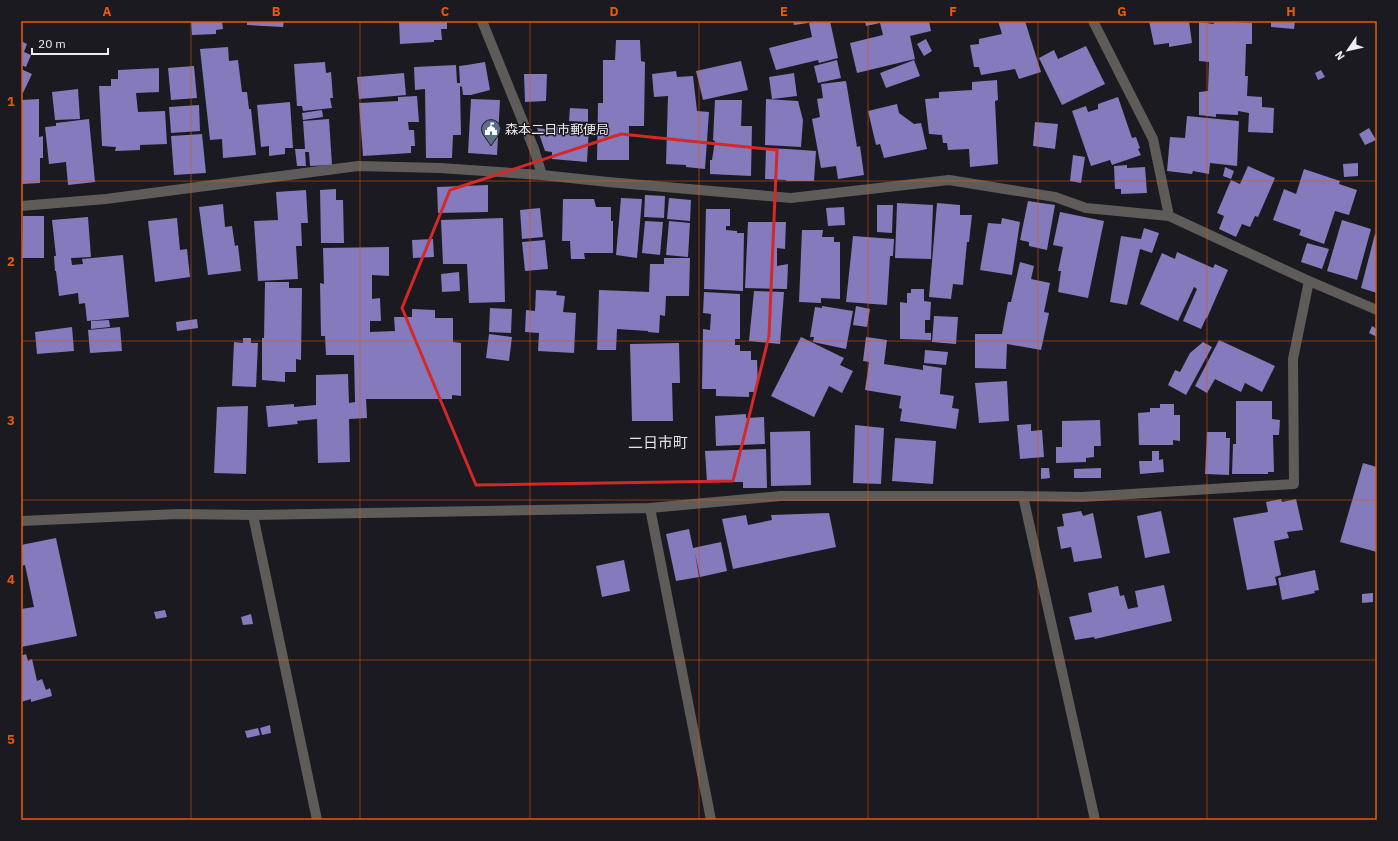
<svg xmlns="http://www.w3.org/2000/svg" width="1398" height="841" viewBox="0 0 1398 841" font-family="'IBM Plex Sans','Noto Sans JP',sans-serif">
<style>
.building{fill:#847abc}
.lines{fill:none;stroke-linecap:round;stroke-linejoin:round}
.minor{stroke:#5e5b59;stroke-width:10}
.marked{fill:none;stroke:#d62828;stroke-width:3;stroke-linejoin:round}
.grid{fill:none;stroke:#e8590c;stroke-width:1;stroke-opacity:0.55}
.labels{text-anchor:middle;stroke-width:3;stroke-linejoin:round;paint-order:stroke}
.poi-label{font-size:13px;fill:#ededf1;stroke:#1b1a20;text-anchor:start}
.quarter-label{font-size:15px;fill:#e3e2ea;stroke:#1b1a20}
.neatline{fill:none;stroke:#e8590c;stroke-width:1.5}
.grid-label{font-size:13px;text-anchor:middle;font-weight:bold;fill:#e8590c}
</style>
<rect width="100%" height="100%" fill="#1b1a20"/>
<path class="building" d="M191 21H222L223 29 216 30V34L192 35Z
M247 21H284L283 27 247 25Z
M399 21H447V29H441L442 40H434V42L400 44Z
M793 21H807L808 23 794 25Z
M816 21H830L838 58 819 63 818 60 776 70 769 48 812 37 809 23Z
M865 21H929L931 31 910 36 915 59 857 73 850 43 883 35 880 23 866 26Z
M998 21H1025L1041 72 1019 79 1015 69 981 75 979 67H974L970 45 979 44V39L1002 34Z
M1149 21H1189L1192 43 1169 47V43L1154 45Z
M1213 21 1252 23V44H1246L1245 76H1248L1247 96 1262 97V107L1274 108 1273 133 1248 132 1249 113 1238 111V115L1216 114V117L1199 115V92L1208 91 1209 62 1199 61V22L1214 24Z
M1271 21H1295L1294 29 1271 27Z
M926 39 932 51 924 56 917 44Z
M616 40H640L641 61 645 62 644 126H629V160H597L598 103H603V60H615Z
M21 41 27 44 24 52 31 55 26 67 21 65Z
M1086 46 1105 84 1062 105 1039 58 1054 50 1058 59Z
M228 47 229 61 238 60 242 92H247L249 109H251L256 155 223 158 222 139 210 140 200 49Z
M837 60 841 78 818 83 814 66Z
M914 60 920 76 886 88 880 73Z
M741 61 748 90 703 100 696 71Z
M325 62 326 73 331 72 333 98H330L332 108 303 111 302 106H297L294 64Z
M485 62 490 90 471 95H463L462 87 460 86 461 135H453L452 158H426L425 89 415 90 414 67 456 65 457 83H460L459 66 467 65Z
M194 66 197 98 171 100 168 68Z
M159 68V92L136 93 138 112 165 111 167 144 140 145V150L115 151 116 147 102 146 99 86H111V79H118V70Z
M21 69 32 74 23 93 21 92Z
M1321 70 1325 77 1318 80 1315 73Z
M676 71 677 77 693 76 697 111 709 112 705 169 686 167V165L666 164 668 96 654 97 652 74Z
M404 73 406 95 359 99 357 77Z
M794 73 797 96 772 99 769 77Z
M524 74H547L546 101 525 102Z
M997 80 998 100 995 101 998 164 970 167 969 149 948 150 947 143H943L942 135 929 134 925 99 939 98V92L972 90V82Z
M846 81 857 147 860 146 864 175 838 179 836 166 821 168 812 119 820 117 817 99 823 98 821 84Z
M78 89 80 119 55 120 52 92Z
M417 96 419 122H408L409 130H414L415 146H411V153L363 156 359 103 398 101V97Z
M1118 97 1132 138 1136 137 1140 148 1138 149 1141 155 1112 165 1110 160 1091 166 1072 111 1086 106 1088 112 1098 109V104Z
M39 99V137L43 136V158H40V183L21 184V100Z
M471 99 500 100 497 155 468 153Z
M766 99 798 101 803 120 801 147 765 145Z
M715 100H742L741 126H752L751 176 710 174V160H712L715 141 713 140Z
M290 102 293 148H285V154L269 156V146L261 147 257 105Z
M897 104 899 113 914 124 921 123 927 149 884 158 880 144 876 145 868 111Z
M199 105 200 131 171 133 169 107Z
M570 108 588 109V122L569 121Z
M322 110 323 117 303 120 302 113Z
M1187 116 1239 121 1237 166 1210 163 1209 174 1193 171 1192 174 1167 171 1170 137 1185 138Z
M89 119 95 182 68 185 66 162 49 164 45 127 56 126V123Z
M329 119 332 165 310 166 309 152H305L306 166H297L295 149H305L303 121Z
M1035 122 1058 124 1055 149 1033 146Z
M552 125 589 127 587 162 552 159V152L545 151 537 128 552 130Z
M1369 128 1376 140 1365 145 1359 134Z
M202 134 206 173 174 175 171 136Z
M766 148 787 149 786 180 765 179Z
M787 149 816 151 814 181H786Z
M1073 155 1085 157 1081 183 1070 181Z
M1358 163V176L1344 177 1343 164Z
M1127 165V168L1145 167 1147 193 1121 194V189H1115L1114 166Z
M1248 166 1275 178 1258 217 1255 216 1250 227 1242 224 1236 237 1219 229 1224 216 1217 213 1231 180 1240 184Z
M1225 167 1234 171 1231 179 1223 176Z
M1304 169 1340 181 1339 184 1357 190 1349 215 1335 211 1324 244 1299 235 1301 230 1273 220 1284 189 1296 194Z
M488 185V212L438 213 437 187Z
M336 189V200H343L344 243H321L320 190Z
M306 190 308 223H301L302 246H296L298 279 258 281 254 221 278 220 276 192Z
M645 195 665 196 664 218 644 217Z
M621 198 642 199 637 258 616 255Z
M669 198 691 200 690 221 667 219Z
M563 199H594L596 207H611V221H613V253H584L585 259H571L570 241H562Z
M1028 201 1055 205 1047 250 1029 246V242L1020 240Z
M897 203 933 205 931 259 895 258Z
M937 203 960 205V215H972L969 242H967L963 285 953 284 951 299 929 297Z
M223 204 225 227 232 226 235 246 238 245 241 271 208 275 199 207Z
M877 205H893L892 233 877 232Z
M844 207 845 225 828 226 826 208Z
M540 208 543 237 522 239 520 210Z
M706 209H730V226H726V230L737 231V233H744L743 291 704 289Z
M1060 212 1104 221 1088 298 1058 292 1061 271H1058L1063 247 1053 245Z
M23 216H44V258H22Z
M88 217 91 257 71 258 72 265 83 264 82 259 123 255 129 317 87 321 85 303 79 304 78 293 59 296 56 271H55L54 256H56L52 220Z
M177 218 180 250 187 249 190 277 155 282 148 221Z
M503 218 505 302 469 303 467 264H443L441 220Z
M1002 218 1020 222 1012 275 980 270 988 223 1001 224Z
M1342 220 1371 229 1357 280 1327 271Z
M645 221 663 222 660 255 642 253Z
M669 221 690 223 688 257 666 255Z
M748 222H786L785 249 777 248V266L788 264 787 289 745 288Z
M1144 228 1159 233 1152 253 1140 249 1127 305 1110 302 1121 236 1141 239Z
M802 230H823L822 237H834V242H840V299L821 298V303L799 302Z
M1375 234 1377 235V293L1361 288Z
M853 236 894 239 893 256H890L887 305 846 302Z
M433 239 434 257 413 258 412 240Z
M545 240 548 269 525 271 522 242Z
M1307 243 1329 249 1322 269 1301 262Z
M389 247V276L372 275V299L380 298 381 321H370V332L395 331 394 317H412V309L435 310V318H453V342L461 343V396L452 395V399H366L367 418 349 419 350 462 318 463 317 419 297 421 298 424 268 427 266 406 294 404V407L316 405V375L348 374 349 403 355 402 354 355H326L325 336H321L320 283 324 284 323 248Z
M1177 252 1213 268 1215 264 1228 270 1207 318H1206L1201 329 1183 321 1197 289 1194 287 1178 321 1140 304 1162 253 1175 259Z
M664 258H690L689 296H666L665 316 660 315 659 333 648 332V331L617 329 616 350H597L599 290 649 292 650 264H664Z
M1020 262 1034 266 1031 279 1050 283 1044 312 1049 313 1041 350 1007 344 1006 369 975 368V334H1002L1008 302H1011Z
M459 272 460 291 442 292 441 274Z
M265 282H289V288H302L301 360 296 359V372H285V382L262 380V338H264Z
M911 289H924V301L931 302 930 320H925V333H931V340L900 339V302L907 303V293H911Z
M536 290 557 291 556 295 565 296 563 312 576 313 574 353 538 351 539 333 525 332 526 310 535 311Z
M754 291 784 292 780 344 749 341Z
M704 292 740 294V339H735V345H740V351H751V360H757L758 387H755V392H749V397L716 396V389H702L703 329 710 330 711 314 703 313Z
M822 306 853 311 846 349 813 342 814 337H810L815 307 822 308Z
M856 306 870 309 867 327 853 325Z
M490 308 512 309 511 333 489 332Z
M934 316 958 317 956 344 932 342Z
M197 319 198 328 177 331 176 322Z
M109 320 110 327 91 329V321Z
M1372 326 1377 329V337L1369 333Z
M72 327 74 351 37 354 35 332Z
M120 327 122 351 90 353 88 330Z
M489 334 512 337 509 361 486 358Z
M801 337 844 358 840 365 853 371 842 393 829 386 814 417 771 396Z
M866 337 887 340 884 364 923 370V365L942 368 940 394 954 396 952 408 959 409 956 429 900 421 902 409 899 408 901 396 865 390 869 362 863 361Z
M243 338H251V343H258L256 387 232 386 234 342 243 343Z
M1219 340 1275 366 1262 392 1245 383 1241 392 1215 379 1207 393 1195 386Z
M1203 342 1212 347 1186 395 1168 385 1175 370 1180 372 1190 353Z
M679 343 680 383H672L673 421H632L630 344Z
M925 350 948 352 946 365 924 363Z
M1007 381 1009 421 979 423 975 383Z
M1236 401H1272V419L1280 420 1279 435H1273L1274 472H1268V474H1232L1233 444H1236Z
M1160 404H1174V415H1180V441L1173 440V445H1139L1138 413 1150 412V408H1160Z
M248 406 246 474 214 473 217 407Z
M746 414V418L764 417 765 444 716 446 715 416Z
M1100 420 1101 446H1094V457L1086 458V462L1056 463V447H1062V421Z
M1031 424V431L1042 430 1044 457 1020 459 1017 425Z
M855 425 884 428 881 484 853 483Z
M810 431 811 485 771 486 770 432Z
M1207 432H1226V438H1230L1229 475 1205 474Z
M895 438 936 441 933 484 892 481Z
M766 449 767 488H743V482H707L705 451Z
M1152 451H1159V460L1163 459 1164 472 1140 474 1139 461H1152Z
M1363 463 1377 467V552L1340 542Z
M1041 468H1049L1050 478 1041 479Z
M1101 468V478H1074V469Z
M1281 499 1282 502 1296 499 1303 530 1287 532 1289 538 1274 541 1281 575 1275 577 1277 585 1247 590 1233 518 1268 512 1266 502Z
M1081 511 1083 516 1093 513 1102 558 1074 562 1071 547 1061 549 1057 527 1064 526 1062 514Z
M1161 511 1170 553 1145 558 1137 516Z
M829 513 836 547 733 569 722 519 746 515 748 525 772 520 771 515Z
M689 529 693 548 721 542 727 571 700 577 695 553 699 577 676 581 666 534Z
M56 538 77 636 21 647V609L34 607 25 565 21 566V545Z
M624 560 630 591 602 597 596 566Z
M1315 570 1319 590 1314 591 1315 593 1282 600 1278 578Z
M1164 585 1172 621 1095 639 1094 637 1075 640 1069 617 1092 612 1088 593 1118 586 1120 596 1124 595 1128 609 1138 607 1135 591Z
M1373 593V602L1362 603V594Z
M165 610 167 617 156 619 154 612Z
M251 614 253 624 243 625 241 617Z
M26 654 28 661 32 659 37 681 42 679 46 690 50 688 52 696 31 702V699L21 702V656Z
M270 725 271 733 262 735 260 728Z
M258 728 260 735 247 738 245 731Z"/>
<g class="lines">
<path class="minor" d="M482 21 534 149 542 175
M1093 21 1153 139 1169 216
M21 206 106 199 358 166 440 168 542 175 608 182 791 198 949 180 1055 197 1086 208 1169 216 1309 281 1377 310
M1023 496 1095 820
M650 508 711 820
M253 515 317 820
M21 521 178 514 253 515 650 508 781 496H1023L1082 497 1294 484 1293 359 1309 281"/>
</g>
<path class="marked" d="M621 134 777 150 769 336 733 481 476 485 402 308 450 190Z"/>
<path class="grid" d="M191 21V820M360 21V820M530 21V820M699 21V820M868 21V820M1038 21V820M1207 21V820M21 181H1377M21 341H1377M21 500H1377M21 660H1377"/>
<defs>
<g id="civic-pin" transform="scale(1)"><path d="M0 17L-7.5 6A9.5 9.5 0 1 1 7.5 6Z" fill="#5c6f8a" stroke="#1b1a20"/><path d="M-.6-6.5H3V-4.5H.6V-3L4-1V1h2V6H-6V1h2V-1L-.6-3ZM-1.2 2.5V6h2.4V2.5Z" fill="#fff"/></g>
</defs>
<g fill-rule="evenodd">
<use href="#civic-pin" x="491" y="129"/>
</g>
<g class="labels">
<g class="poi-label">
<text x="505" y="134">森本二日市郵便局</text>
</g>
<g class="quarter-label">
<text x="658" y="448">二日市町</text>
</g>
</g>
<rect width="1398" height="841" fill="none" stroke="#1b1a20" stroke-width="44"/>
<g transform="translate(1348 50) rotate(236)" stroke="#1b1a20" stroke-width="3" paint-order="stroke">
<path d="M0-3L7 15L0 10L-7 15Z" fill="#ededf1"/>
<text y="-6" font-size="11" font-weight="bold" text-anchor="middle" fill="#ededf1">N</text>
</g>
<path d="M32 48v6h76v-6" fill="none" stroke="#ededf1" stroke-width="2"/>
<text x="38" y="48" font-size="12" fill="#ededf1" stroke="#1b1a20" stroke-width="3" paint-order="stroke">20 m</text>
<rect x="22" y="22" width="1354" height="797" class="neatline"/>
<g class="grid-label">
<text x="107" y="16">A</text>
<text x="276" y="16">B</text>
<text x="445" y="16">C</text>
<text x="614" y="16">D</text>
<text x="784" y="16">E</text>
<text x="953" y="16">F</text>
<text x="1122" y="16">G</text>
<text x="1291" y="16">H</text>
<text x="11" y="106">1</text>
<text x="11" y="266">2</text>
<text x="11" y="425">3</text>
<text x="11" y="584">4</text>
<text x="11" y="744">5</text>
</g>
</svg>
